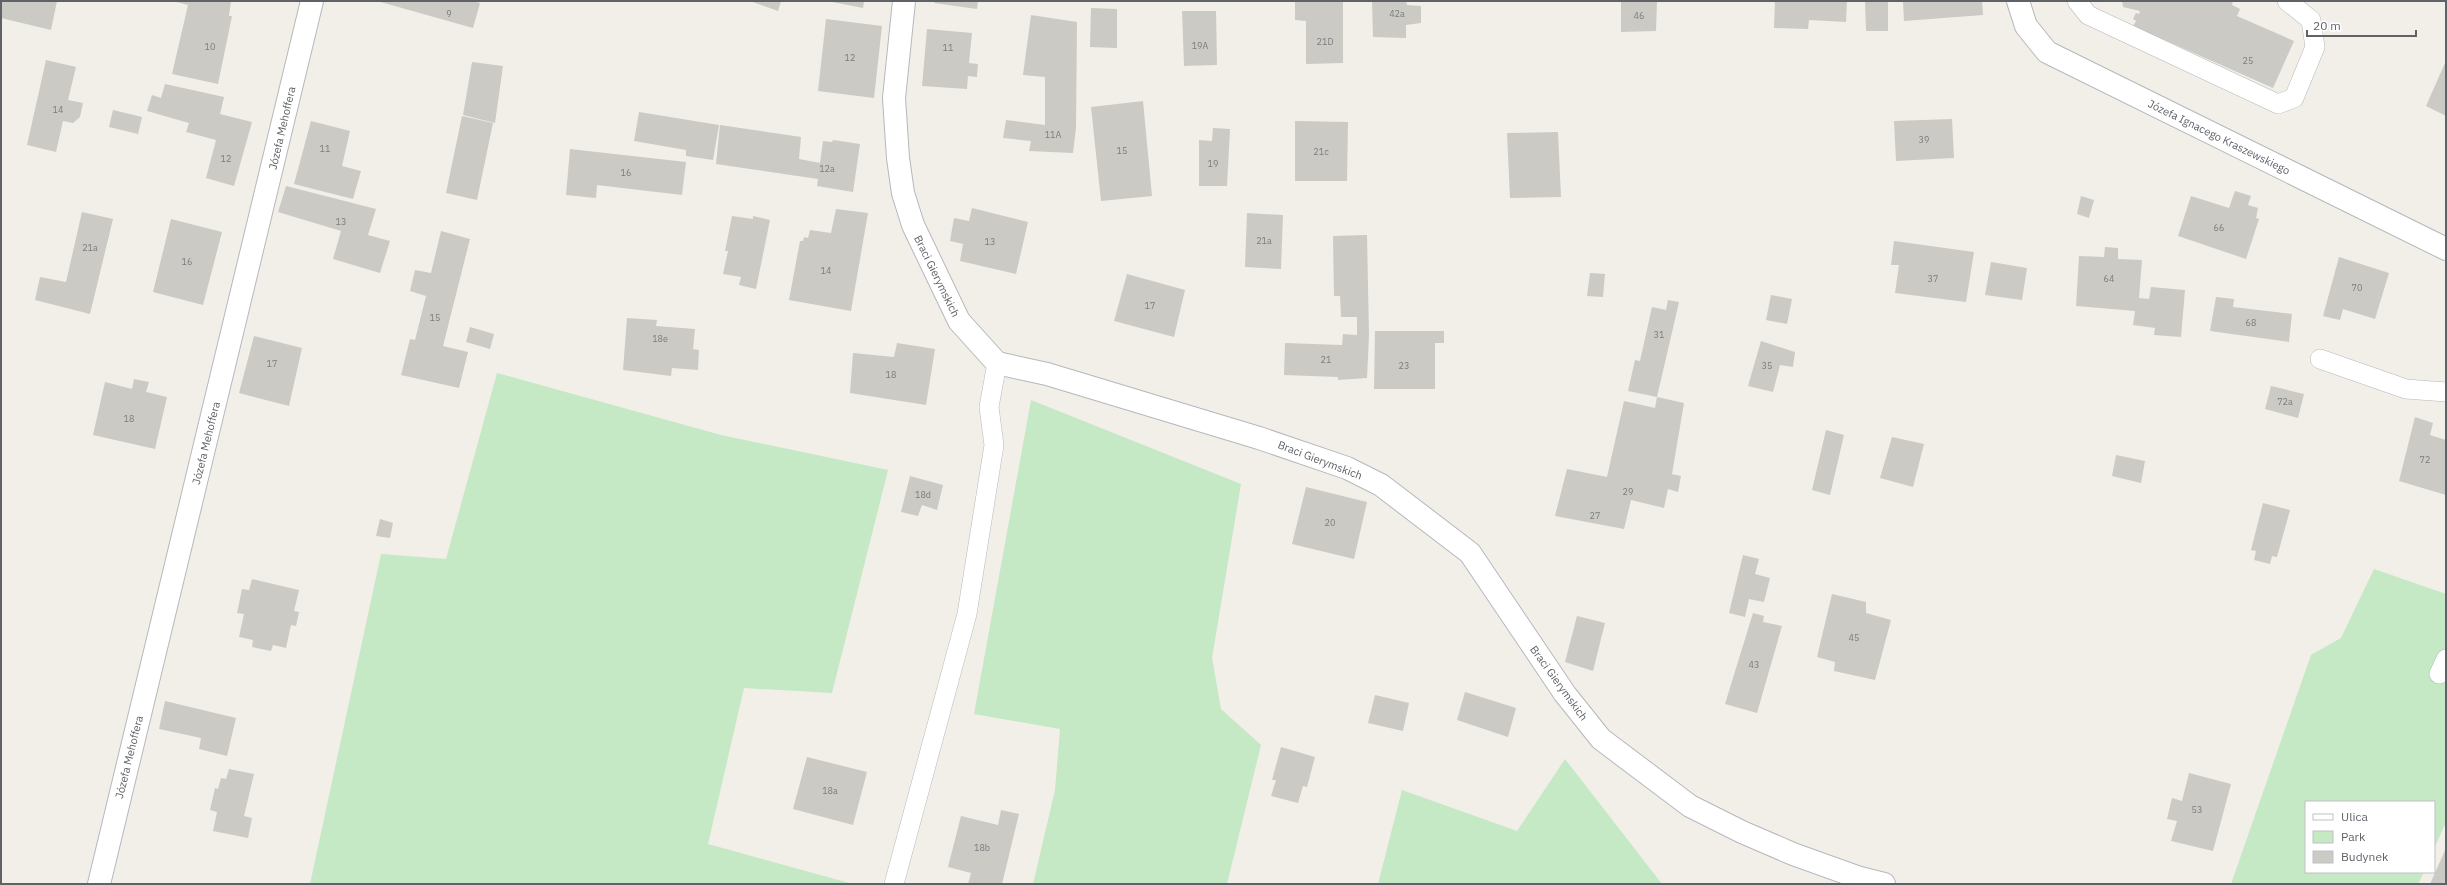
<svg xmlns="http://www.w3.org/2000/svg" width="2447" height="885" viewBox="0 0 2447 885" font-family="'IBM Plex Sans',sans-serif">
<style>
.green{fill:#c5e8c5}
.building{fill:#cccac5}
.lines{fill:none;stroke-linecap:round;stroke-linejoin:round}
.lane-casing{stroke:#b5b8bc;stroke-width:20}
.street-casing{stroke:#b5b8bc;stroke-width:24}
.lane{stroke:#fff;stroke-width:19}
.street{stroke:#fff;stroke-width:22}
.labels{text-anchor:middle;stroke-width:3.5;stroke-linejoin:round;paint-order:stroke}
.number-label{font-size:9px;fill:#7a7d7f}
.street-label{font-size:11px;fill:#5f6368;stroke:#fff}
</style>
<rect width="100%" height="100%" fill="#f1efe8"/>
<path class="green" d="M497 373 721 435 888 470 832 693 744 688 708 844 853 884H310L381 554 446 559Z
M1031 400 1241 484 1212 658 1221 709 1261 745 1227 884H1033L1055 790 1060 729 974 714Z
M2374 569 2446 594V822L2434 849V802H2306V872H2424L2418 884H2231L2311 655 2341 638Z
M1565 759 1662 884H1378L1402 790 1517 831Z"/>
<path class="building" d="M1 1H57L51 30 1 18Z
M173 1H231L229 16H232L218 84 172 74 188 5Z
M377 1H473L480 3 473 28Z
M750 1H781L778 11Z
M827 1H864L863 8Z
M935 1H978L977 9 934 3Z
M1295 1H1343V63L1306 64V21L1295 20Z
M1372 1H1406L1407 5 1421 6V23L1406 25V38L1373 37Z
M1621 1H1657L1656 31 1621 32Z
M1775 1H1847L1846 22 1809 20 1808 29 1774 28Z
M1865 1H1888V31H1866Z
M1903 1H1982L1983 15 1904 21Z
M2122 1H2233L2232 5 2240 9 2237 16 2294 41 2273 88 2133 26 2136 21 2133 19 2136 13 2139 14 2140 11 2123 7Z
M1091 8 1117 9V48L1090 47Z
M1182 11H1216L1217 65 1184 66Z
M1031 15 1077 22 1076 128 1073 153 1029 151 1031 141 1003 138 1006 120 1045 125V77L1023 75Z
M826 19 882 26 874 98 818 91Z
M927 29 972 33 969 63 978 64 977 77 968 76 967 89 922 86Z
M46 60 76 67 68 100 83 103 80 117 73 123 63 121 56 152 27 145Z
M472 62 503 66 495 123 463 115Z
M2445 63H2446V116L2426 106Z
M165 84 224 97 220 114 252 122 234 186 206 178 216 140 186 132 189 123 147 111 152 95 161 98Z
M1143 101 1152 196 1101 201 1091 107Z
M113 110 142 117 138 134 109 127Z
M639 112 719 125 713 160 686 156V150L634 141Z
M462 116 493 123 477 200 446 193Z
M1952 119 1954 158 1896 161 1894 121Z
M311 121 350 131 342 166 361 171 353 199 294 184Z
M1295 121 1348 122 1347 181H1295Z
M720 125 801 137 799 159 820 163 823 141 832 142 833 140 860 144 853 192 817 186 818 179 716 164Z
M1213 128 1230 129 1227 186H1199V140L1212 141Z
M1558 132 1561 197 1510 198 1507 133Z
M570 149 686 162 682 195 597 185 596 198 566 195Z
M286 186 376 209 368 235 390 241 380 273 333 259 341 231 278 212Z
M2235 191 2251 196 2248 205 2258 208 2256 218 2259 219 2246 259 2178 236 2191 196 2229 208Z
M2081 196 2094 200 2089 218 2077 214Z
M972 208 1028 222 1016 274 960 261 963 244 950 241 954 218 969 221Z
M836 209 868 213 851 311 789 300 800 241H803L804 237 808 238 810 230 831 233Z
M82 212 113 219 90 314 35 300 40 277 66 282Z
M1247 213 1283 215 1281 269 1245 267Z
M732 216 753 219V216L770 220 756 289 739 285 741 277 723 274 728 251H725Z
M171 219 222 232 203 305 153 292Z
M441 231 470 239 443 346 468 352 459 388 401 375 410 339 415 340 426 296 410 291 415 270 431 273Z
M1367 235 1369 335 1367 378 1338 380V377L1284 375 1285 343 1342 345 1343 334 1357 335V317H1341L1340 296H1334L1333 236Z
M1894 241 1974 252 1966 302 1895 293 1899 265H1891Z
M2105 247 2118 248V259L2142 260 2139 298 2149 299 2151 287 2185 290 2181 337 2154 335 2155 328 2133 325 2135 311 2076 306 2079 256 2104 257Z
M2339 257 2389 273 2375 319 2343 309 2340 320 2323 316Z
M1991 262 2027 268 2022 300 1985 295Z
M1590 273 1605 274 1603 297 1587 296Z
M1127 274 1185 290 1174 337 1114 321Z
M1771 295 1792 299 1787 324 1766 320Z
M2216 297 2234 299 2233 307 2292 314 2289 342 2210 331Z
M1668 300 1679 302 1657 397 1684 403 1672 474 1681 476 1678 492 1668 489 1664 508 1631 500 1624 529 1555 516 1567 469 1607 477 1624 401 1655 408 1657 397 1628 391 1635 360 1640 361 1652 307 1666 310Z
M627 318 657 320 656 326 695 329 693 349 699 350 698 370 672 368 671 376 623 370Z
M470 327 494 334 490 349 466 342Z
M1375 331H1444V343H1435V389H1374Z
M254 336 302 348 289 406 239 393Z
M1761 341 1795 352 1793 367 1780 365 1773 392 1748 386Z
M897 343 935 349 926 405 850 393 853 353 894 357Z
M134 379 149 382 146 392 167 397 155 449 93 435 105 382 132 389Z
M2271 386 2304 394 2298 418 2265 409Z
M2415 417 2433 423 2430 435 2446 440V495L2399 481Z
M1826 430 1844 435 1830 495 1812 490Z
M1892 437 1924 444 1913 487 1880 478Z
M2116 455 2145 461 2141 483 2112 476Z
M910 476 943 485 937 510 922 505 918 516 901 512Z
M1306 487 1367 502 1354 559 1292 544Z
M2263 503 2290 510 2277 557 2272 556 2270 564 2254 560 2256 551 2251 550Z
M380 519 393 523 390 538 376 536Z
M1743 555 1759 559 1755 574 1770 578 1764 602 1749 599 1745 617 1729 613Z
M252 579 299 590 294 611 299 612 296 626 291 625 286 648 273 645 271 651 252 647 253 640 239 637 244 614 237 613 242 589 249 590Z
M1832 594 1866 602V613L1891 620 1875 680 1834 671 1835 662 1817 657Z
M1753 613 1764 616 1763 622 1782 626 1757 713 1725 704Z
M1577 616 1605 623 1593 671 1565 662Z
M1465 692 1516 708 1508 737 1457 720Z
M1375 695 1409 703 1403 731 1368 723Z
M165 701 236 718 227 756 199 749 201 738 159 729Z
M1281 747 1315 757 1307 787 1303 786 1298 803 1271 796 1276 780H1272Z
M807 757 867 772 853 825 793 809Z
M229 769 254 774 244 816 252 818 248 838 213 831 217 812 210 810 215 788 218 789 221 778 226 779Z
M2189 773 2231 784 2213 851 2171 841 2177 821 2167 819 2172 798 2182 801Z
M1001 810 1019 814 1002 884H968L971 873 948 867 961 816 998 825Z
M2446 848V884H2430Z"/>
<g class="lines">
<g class="lane-casing">
<path id="lane" d="M2077 1 2088 15 2278 104 2294 98 2315 47 2311 20 2287 1
M2320 359 2406 389 2446 392
M2439 674 2446 659
M894 884 967 614 994 445 989 407 997 363"/>
</g>
<g class="street-casing">
<path id="street" d="M904 1 894 98 898 158 903 193 913 225 959 321 997 363 1047 374 1259 438 1347 468 1381 485 1470 553 1565 694 1601 739 1690 806 1742 832 1793 854 1860 878 1884 884
M2018 1 2026 26 2047 52 2446 249
M99 884 312 1"/>
</g>
<use href="#lane" class="lane"/>
<use href="#street" class="street"/>
</g>
<g class="labels">
<g class="number-label">
<text x="449" y="17">9</text>
<text x="1397" y="17">42a</text>
<text x="1639" y="19">46</text>
<text x="1325" y="45">21D</text>
<text x="1200" y="49">19A</text>
<text x="210" y="50">10</text>
<text x="948" y="51">11</text>
<text x="850" y="61">12</text>
<text x="2248" y="64">25</text>
<text x="58" y="113">14</text>
<text x="1053" y="138">11A</text>
<text x="1924" y="143">39</text>
<text x="325" y="152">11</text>
<text x="1122" y="154">15</text>
<text x="1321" y="155">21c</text>
<text x="226" y="162">12</text>
<text x="1213" y="167">19</text>
<text x="827" y="172">12a</text>
<text x="626" y="176">16</text>
<text x="341" y="225">13</text>
<text x="2219" y="231">66</text>
<text x="1264" y="244">21a</text>
<text x="990" y="245">13</text>
<text x="90" y="251">21a</text>
<text x="187" y="265">16</text>
<text x="826" y="274">14</text>
<text x="1933" y="282">37</text>
<text x="2109" y="282">64</text>
<text x="2357" y="291">70</text>
<text x="1150" y="309">17</text>
<text x="435" y="321">15</text>
<text x="2251" y="326">68</text>
<text x="1659" y="338">31</text>
<text x="660" y="342">18e</text>
<text x="1326" y="363">21</text>
<text x="272" y="367">17</text>
<text x="1404" y="369">23</text>
<text x="1767" y="369">35</text>
<text x="891" y="378">18</text>
<text x="2285" y="405">72a</text>
<text x="129" y="422">18</text>
<text x="2425" y="463">72</text>
<text x="1628" y="495">29</text>
<text x="923" y="498">18d</text>
<text x="1595" y="519">27</text>
<text x="1330" y="526">20</text>
<text x="1854" y="641">45</text>
<text x="1754" y="668">43</text>
<text x="830" y="794">18a</text>
<text x="2197" y="813">53</text>
<text x="982" y="851">18b</text>
</g>
<g class="street-label">
<text transform="translate(282 128) rotate(-77)" y="4">Józefa Mehoffera</text>
<text transform="translate(2219 137) rotate(26)" y="4">Józefa Ignacego Kraszewskiego</text>
<text transform="translate(937 276) rotate(64)" y="4">Braci Gierymskich</text>
<text transform="translate(206 443) rotate(-76)" y="4">Józefa Mehoffera</text>
<text transform="translate(1320 460) rotate(21)" y="4">Braci Gierymskich</text>
<text transform="translate(1559 683) rotate(54)" y="4">Braci Gierymskich</text>
<text transform="translate(129 757) rotate(-76)" y="4">Józefa Mehoffera</text>
</g>
</g>
<rect width="2447" height="885" fill="none" stroke="#5f6368" stroke-width="4"/>
<rect x="2305" y="801" width="130" height="72" fill="#ffffff" stroke="#bfc1c3"/>
<rect x="2313" y="814" width="20" height="6" fill="#ffffff" stroke="#bfc1c3"/>
<text x="2341" y="821" font-size="12" fill="#5f6368">Ulica</text>
<rect x="2313" y="831" width="20" height="12" fill="#c5e8c5" stroke="#bfc1c3"/>
<text x="2341" y="841" font-size="12" fill="#5f6368">Park</text>
<rect x="2313" y="851" width="20" height="12" fill="#cccac5" stroke="#bfc1c3"/>
<text x="2341" y="861" font-size="12" fill="#5f6368">Budynek</text>
<path d="M2307 30v6h109v-6" fill="none" stroke="#5f6368" stroke-width="2"/>
<text x="2313" y="30" font-size="12" fill="#5f6368" stroke="#ffffff" stroke-width="3" paint-order="stroke">20 m</text>
</svg>
